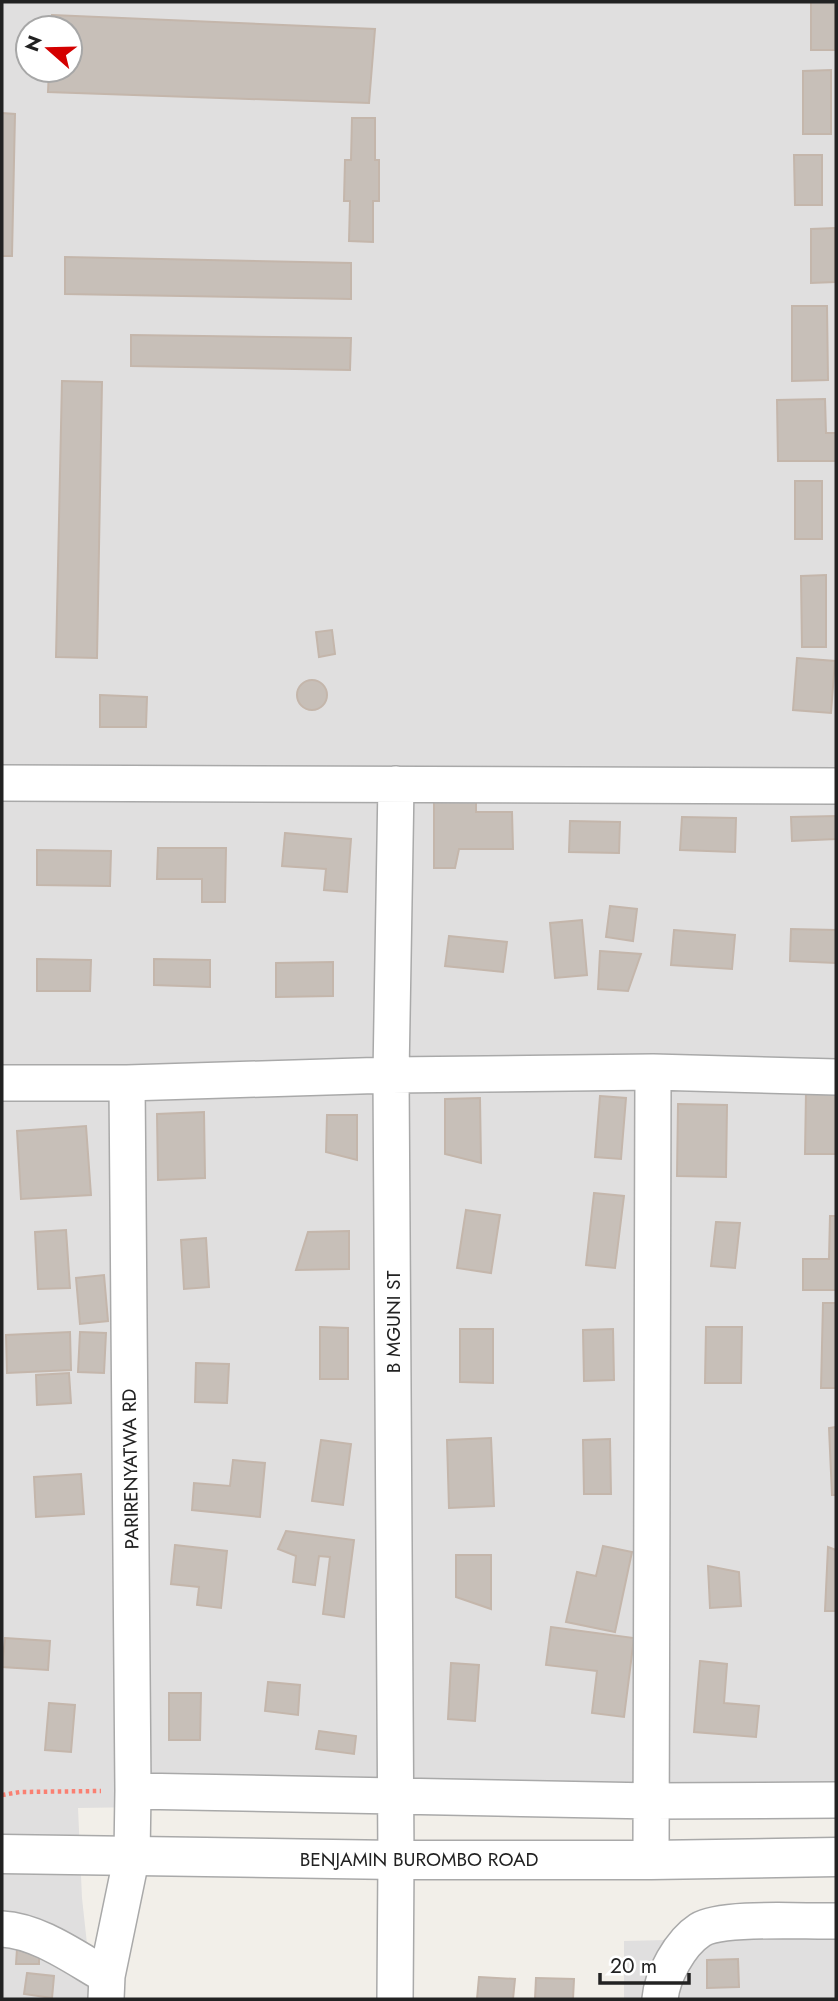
<svg xmlns="http://www.w3.org/2000/svg" width="838" height="2001" viewBox="0 0 838 2001" font-family="Jost,sans-serif">
<style>
.residential{fill:#e0dfdf;fill-rule:evenodd}
.building{fill:#c7bfb8;stroke:#c4b6ab;stroke-width:2}
.lines{fill:none;stroke-linecap:round;stroke-linejoin:round}
.minor-casing{stroke:#a9a9a9;stroke-width:38}
.tertiary-casing{stroke:#a9a9a9;stroke-width:41}
.path{stroke:#fa8072;stroke-width:4.5;stroke-dasharray:3.5 3.5;stroke-linecap:butt}
.minor{stroke:#fff;stroke-width:35}
.tertiary{stroke:#fff;stroke-width:38}
.labels{text-anchor:middle;stroke-width:5;stroke-linejoin:round;paint-order:stroke}
.street-label{font-size:19px;fill:#222;stroke:#fff}
</style>
<rect width="100%" height="100%" fill="#f2efe9"/>
<path class="residential" d="M2 2H836V1796L78 1808 82 1898 93 1999H2ZM28 28H70V70H28Z
M836 1936V1999H624V1941Z"/>
<path class="building" d="M811 2H835V50H811Z
M52 15 375 29 369 103 48 92 49 70H70V28H51Z
M831 70V134H803V71Z
M2 113 15 114 12 256H2Z
M352 118H375V160H379V201H373V242L349 241 350 201H344L345 160H351Z
M794 155H822V205H795Z
M835 228V282L811 283V229Z
M65 257 351 263V299L65 294Z
M792 306H827L828 380 792 381Z
M131 335 351 338 350 370 131 366Z
M62 381 102 382 97 658 56 657Z
M825 399 826 433H836V461H778L777 400Z
M795 481H822V539H795Z
M826 575V647H802L801 576Z
M332 630 335 654 319 657 316 632Z
M797 658 835 661 831 713 793 710Z
M297 695a15 15 0 1 1 30 0a15 15 0 1 1-30 0Z
M100 695 147 697 146 727H100Z
M434 797H476V812H512L513 849H459L455 868H434Z
M836 816V839L792 841 791 817Z
M682 817 736 818 735 852 680 850Z
M570 821 620 822 619 853 569 852Z
M285 833 351 839 347 892 324 890 326 869 282 866Z
M158 848H226L225 902H202V879H157Z
M37 850 111 851 110 886 37 885Z
M610 906 637 909 633 941 606 937Z
M582 920 587 975 555 978 550 923Z
M791 929 836 930V963L790 961Z
M674 930 735 935 732 969 671 965Z
M449 936 507 942 503 972 445 966Z
M600 951 641 954 628 991 598 989Z
M37 959 91 960 90 991H37Z
M154 959 210 960V987L154 985Z
M333 962V996L276 997V963Z
M806 1092 836 1093V1154H805Z
M600 1096 626 1098 621 1159 595 1157Z
M480 1098 481 1163 445 1154V1099Z
M678 1104 727 1105 726 1177 677 1176Z
M204 1112 205 1178 158 1180 157 1114Z
M327 1115H357V1160L326 1152Z
M86 1126 91 1195 21 1199 17 1131Z
M594 1193 624 1196 615 1268 586 1265Z
M466 1210 500 1215 491 1273 457 1268Z
M830 1216H836V1290H803V1259H829Z
M716 1222 740 1223 735 1268 711 1266Z
M66 1230 70 1288 38 1289 35 1232Z
M349 1231V1269L296 1270 308 1232Z
M206 1238 209 1287 184 1289 181 1240Z
M104 1275 108 1321 80 1324 76 1278Z
M823 1303H836V1388H821Z
M320 1327 348 1328V1379H320Z
M706 1327H742L741 1383H705Z
M460 1329H493V1383L460 1382Z
M613 1329 614 1380 584 1381 583 1330Z
M70 1332 71 1370 7 1373 6 1335Z
M80 1332 106 1333 104 1373 78 1372Z
M196 1363 229 1364 227 1403 195 1402Z
M69 1373 71 1403 37 1405 36 1375Z
M836 1427V1495H832L829 1428Z
M491 1438 494 1506 449 1508 447 1440Z
M610 1439 611 1494H584L583 1440Z
M321 1440 351 1444 343 1505 312 1501Z
M233 1460 265 1463 260 1517 192 1510 194 1483 230 1486Z
M81 1474 84 1514 36 1517 34 1477Z
M286 1531 354 1540 344 1617 323 1614 330 1557 319 1556 315 1585 293 1582 296 1556 278 1549Z
M175 1545 227 1551 221 1608 197 1605 199 1587 171 1584Z
M603 1546 632 1552 615 1632 566 1622 577 1572 596 1576Z
M828 1547 836 1550V1611H825Z
M456 1555H491V1609L456 1597Z
M708 1566 739 1572 741 1606 710 1608Z
M551 1627 634 1638 624 1717 592 1713 597 1671 546 1665Z
M5 1638 50 1641 48 1670 2 1667Z
M700 1661 727 1664 724 1703 759 1706 756 1737 694 1732Z
M451 1663 479 1665 475 1721 448 1719Z
M268 1682 300 1685 298 1715 265 1711Z
M169 1693H201L200 1740H169Z
M49 1703 75 1705 71 1752 45 1750Z
M319 1731 356 1736 354 1754 316 1749Z
M17 1949H39V1964H16Z
M738 1959 739 1987 707 1988V1960Z
M27 1973 54 1976 52 1998 24 1994Z
M479 1977 515 1979 513 1999H477Z
M536 1978 574 1979 573 1999H535Z"/>
<g class="lines">
<g class="minor-casing">
<path id="minor" d="M2 783 836 786
M2 1083H127L391 1075 653 1072 836 1077
M133 1791 653 1801 836 1800
M651 1860 653 1072
M2 1929C39 1931 75 1958 107 1976
M106 1999 107 1976 132 1855 133 1791 127 1083
M395 1999 396 1860 391 1075 396 784
M660 1999C662 1976 680 1943 700 1930 723 1916 806 1922 836 1921"/>
</g>
<g class="tertiary-casing">
<path id="tertiary" d="M2 1854 396 1860H651L836 1857"/>
</g>
<path class="path" d="M2 1795 20 1792 101 1791"/>
<use href="#minor" class="minor"/>
<use href="#tertiary" class="tertiary"/>
</g>
<g class="labels">
<g class="street-label">
<text transform="translate(393 1322) rotate(-90)" y="7">B MGUNI ST</text>
<text transform="translate(130 1469) rotate(-91)" y="7">PARIRENYATWA RD</text>
<text x="419" y="1866">BENJAMIN BUROMBO ROAD</text>
</g>
</g>
<rect width="838" height="2001" fill="none" stroke="#222222" stroke-width="7"/>
<g transform="translate(49 49) rotate(290)"><circle r="33" fill="#ffffff" stroke="#a7a7a7" stroke-width="2"/>
<path d="M0-5L12 26L0 18L-12 26Z" fill="#d40000"/>
<text y="-10" font-size="19" font-weight="bold" text-anchor="middle" fill="#222222">N</text>
</g>
<path d="M600 1973v10h89v-10" fill="none" stroke="#222222" stroke-width="3.5"/>
<text x="610" y="1973" font-size="21" fill="#222222" stroke="#ffffff" stroke-width="5" paint-order="stroke">20 m</text>
</svg>
